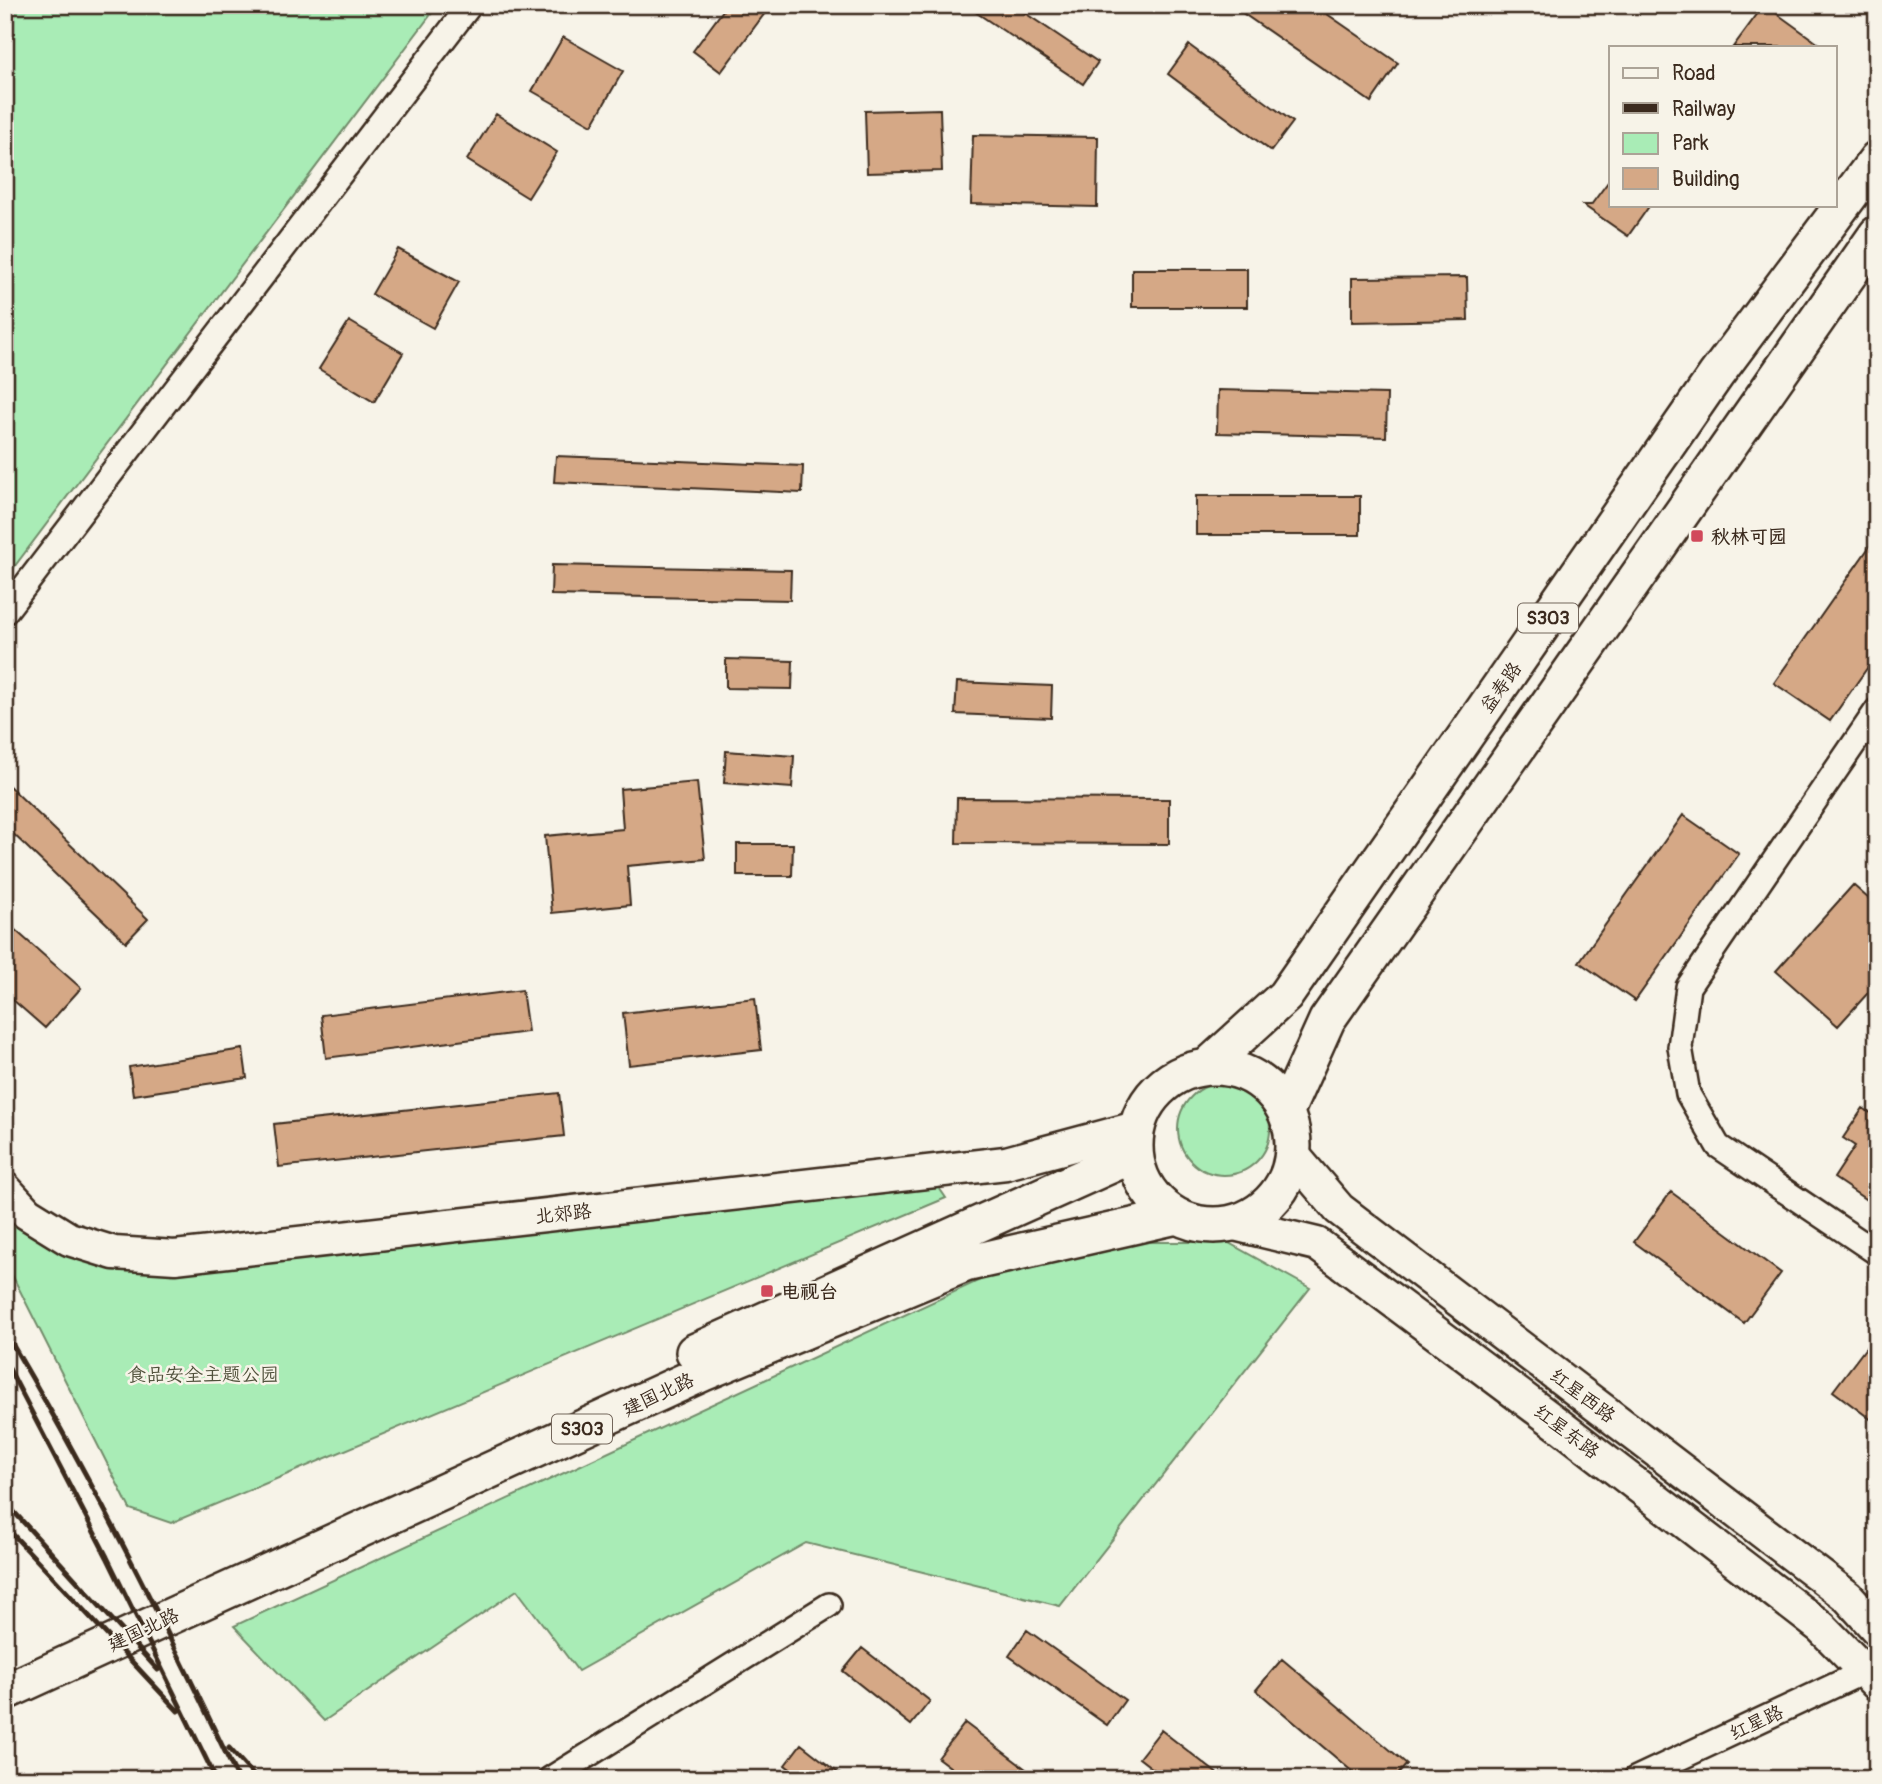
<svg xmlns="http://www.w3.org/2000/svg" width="1882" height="1784" viewBox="0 0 1882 1784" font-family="Pangolin,'LXGW WenKai TC',sans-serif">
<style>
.green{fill:#a9ecb6;stroke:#728b6a;stroke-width:2}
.building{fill:#d5a886;stroke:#3b2a1e;stroke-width:2}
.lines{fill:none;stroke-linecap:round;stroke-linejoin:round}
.street-casing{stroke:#3b2a1e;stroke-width:28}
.secondary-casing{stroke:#3b2a1e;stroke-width:37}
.primary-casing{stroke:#3b2a1e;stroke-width:40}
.street{stroke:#f7f3e8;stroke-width:23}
.secondary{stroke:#f7f3e8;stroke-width:32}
.primary{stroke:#f7f3e8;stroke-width:35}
.rail{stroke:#3b2a1e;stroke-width:5}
.poi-dot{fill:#d1495b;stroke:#f7f3e8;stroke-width:2.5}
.labels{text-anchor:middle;stroke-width:5;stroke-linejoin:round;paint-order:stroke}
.shield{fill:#f7f3e8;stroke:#73665b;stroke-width:2}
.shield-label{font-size:18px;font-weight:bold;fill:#3b2a1e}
.poi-label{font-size:19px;font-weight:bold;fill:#3b2a1e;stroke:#f7f3e8;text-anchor:start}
.street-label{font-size:19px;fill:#3b2a1e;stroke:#f7f3e8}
.park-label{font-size:19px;fill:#51513c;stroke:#f7f3e8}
</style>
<rect width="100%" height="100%" fill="#f7f3e8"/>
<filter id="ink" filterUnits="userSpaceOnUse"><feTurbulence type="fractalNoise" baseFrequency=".0143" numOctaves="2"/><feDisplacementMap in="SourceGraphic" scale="14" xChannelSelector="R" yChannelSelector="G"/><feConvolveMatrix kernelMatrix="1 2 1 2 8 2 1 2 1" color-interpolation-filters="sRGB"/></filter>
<g filter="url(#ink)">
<path class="green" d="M5 5H438L5 579Z
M1178 1129a46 46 0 1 1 92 0a46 46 0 1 1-92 0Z
M935 1182 946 1198 171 1523 130 1509 5 1261V1204L88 1259Z
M1122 1242H1227L1310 1288 1060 1606 806 1543 578 1671 517 1590 324 1721 234 1626 1023 1260Z"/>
<path class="building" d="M727 5H771L721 72 693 51Z
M965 5H1013L1098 62 1083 84Z
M1231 5H1314L1398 63 1371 102Z
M1764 5H1765L1823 47H1733Z
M563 37 623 71 592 125 532 91Z
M1189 45 1293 122 1271 151 1168 74Z
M940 109 942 171 867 173 865 111Z
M496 114 557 152 528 198 467 160Z
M973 135 1098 137 1097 207 971 204Z
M1611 178V205H1650L1628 236 1583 205H1591Z
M398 249 459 282 433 328 372 294Z
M1132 269H1247V307H1132Z
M1467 277 1468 320 1352 322V278Z
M349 321 403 353 374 402 319 369Z
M1218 390 1387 394 1386 437 1217 433Z
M556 456 803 466 802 493 554 482Z
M1196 496H1360V535H1196Z
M1877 536V654L1830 721 1774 683Z
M552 565 791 570 790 600 551 595Z
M726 659 793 661 792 689 726 688Z
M957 682 1052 686 1051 718 955 714Z
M726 751 794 756 792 788 724 783Z
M5 782 148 919 126 942 5 826Z
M697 782 705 859 627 866 630 905 552 913 545 836 623 829 620 789Z
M957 798 1169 799V844L956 843Z
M1683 815 1739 854 1635 1001 1579 962Z
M737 844H793L792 876H737Z
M1853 885 1877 906V983L1838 1026 1776 971Z
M5 921 81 988 45 1028 5 993Z
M522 990 528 1032 326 1058 321 1015Z
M755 998 761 1050 629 1065 623 1013Z
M243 1049 247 1078 133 1095 129 1067Z
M559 1093 564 1136 279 1167 274 1124Z
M1863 1108 1877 1117V1207L1834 1178 1855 1146 1843 1138Z
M1671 1192 1781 1273 1744 1323 1634 1242Z
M1877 1333V1424L1833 1391Z
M1027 1630 1125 1700 1107 1725 1009 1656Z
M862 1648 930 1701 911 1725 843 1671Z
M1282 1659 1407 1764 1394 1779H1361L1256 1690Z
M965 1723 1039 1779H966L938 1758Z
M1161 1730 1224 1779H1166L1139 1758Z
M801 1744 846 1779H803L785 1765Z"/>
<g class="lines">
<g class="street-casing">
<path id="street" d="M5 612 470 5
M1877 710 1688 987 1680 1047 1688 1094 1718 1146 1877 1253
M550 1779 829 1605
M1635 1779 1876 1666"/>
</g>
<g class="secondary-casing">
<path id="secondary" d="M1293 1155 1339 1209 1848 1597 1877 1629
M5 1189 27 1213 69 1239 114 1253 175 1257 1006 1163 1136 1128
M1230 1223 1317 1244 1559 1425 1821 1627 1877 1684"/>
</g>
<g class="primary-casing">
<path id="primary" d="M1208 1066 1285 996 1716 375 1877 159
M1135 1146a79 79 0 1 1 158 0a79 79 0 1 1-158 0Z
M1286 1111 1327 1020 1877 234
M694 1352 1135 1154
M5 1692 703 1373 965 1264 1177 1216"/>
</g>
<use href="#street" class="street"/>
<use href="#secondary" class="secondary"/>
<use href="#primary" class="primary"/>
<path class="rail" d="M5 1332C91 1476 166 1627 238 1779
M5 1361 107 1557 216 1779
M5 1502 158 1670
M5 1526 178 1711
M229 1748 257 1779"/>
</g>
</g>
<g class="poi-dot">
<rect x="1690" y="529" width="14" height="14" rx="3.5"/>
<rect x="760" y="1284" width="14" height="14" rx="3.5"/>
</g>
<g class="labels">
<g class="shield">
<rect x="1518" y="603.5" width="60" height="29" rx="5"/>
<rect x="552" y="1414.5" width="60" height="29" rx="5"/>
</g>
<g class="shield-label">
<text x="1548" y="624">S303</text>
<text x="582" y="1435">S303</text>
</g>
<g class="poi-label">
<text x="1711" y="543">秋林可园</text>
<text x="781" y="1298">电视台</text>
</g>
<g class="street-label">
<text transform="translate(1500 687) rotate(-55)" y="7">益寿路</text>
<text transform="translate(563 1213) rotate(-6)" y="7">北郊路</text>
<text transform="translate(658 1394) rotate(-25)" y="7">建国北路</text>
<text transform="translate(1583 1395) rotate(37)" y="7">红星西路</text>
<text transform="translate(1567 1431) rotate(37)" y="7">红星东路</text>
<text transform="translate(143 1629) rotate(-25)" y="7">建国北路</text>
<text transform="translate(1756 1722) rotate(-25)" y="7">红星路</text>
</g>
<g class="park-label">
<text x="203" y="1381">食品安全主题公园</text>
</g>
</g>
<rect width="1882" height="1784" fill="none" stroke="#f7f3e8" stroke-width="28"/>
<rect x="14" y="14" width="1854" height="1756" fill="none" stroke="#3b2a1e" stroke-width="2.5" filter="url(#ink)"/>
<rect x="1609" y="46" width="228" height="161" fill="#f7f3e8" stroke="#aca397" stroke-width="2"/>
<rect x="1623" y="68" width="35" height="10" fill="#f7f3e8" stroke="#aca397" stroke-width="2"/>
<text x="1672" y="80" font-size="21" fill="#3b2a1e">Road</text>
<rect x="1623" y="103" width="35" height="10" fill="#3b2a1e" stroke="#aca397" stroke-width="2"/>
<text x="1672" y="116" font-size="21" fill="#3b2a1e">Railway</text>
<rect x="1623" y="133" width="35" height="21" fill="#a9ecb6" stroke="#aca397" stroke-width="2"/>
<text x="1672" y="150" font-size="21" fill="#3b2a1e">Park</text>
<rect x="1623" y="168" width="35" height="21" fill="#d5a886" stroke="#aca397" stroke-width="2"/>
<text x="1672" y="186" font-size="21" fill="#3b2a1e">Building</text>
</svg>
